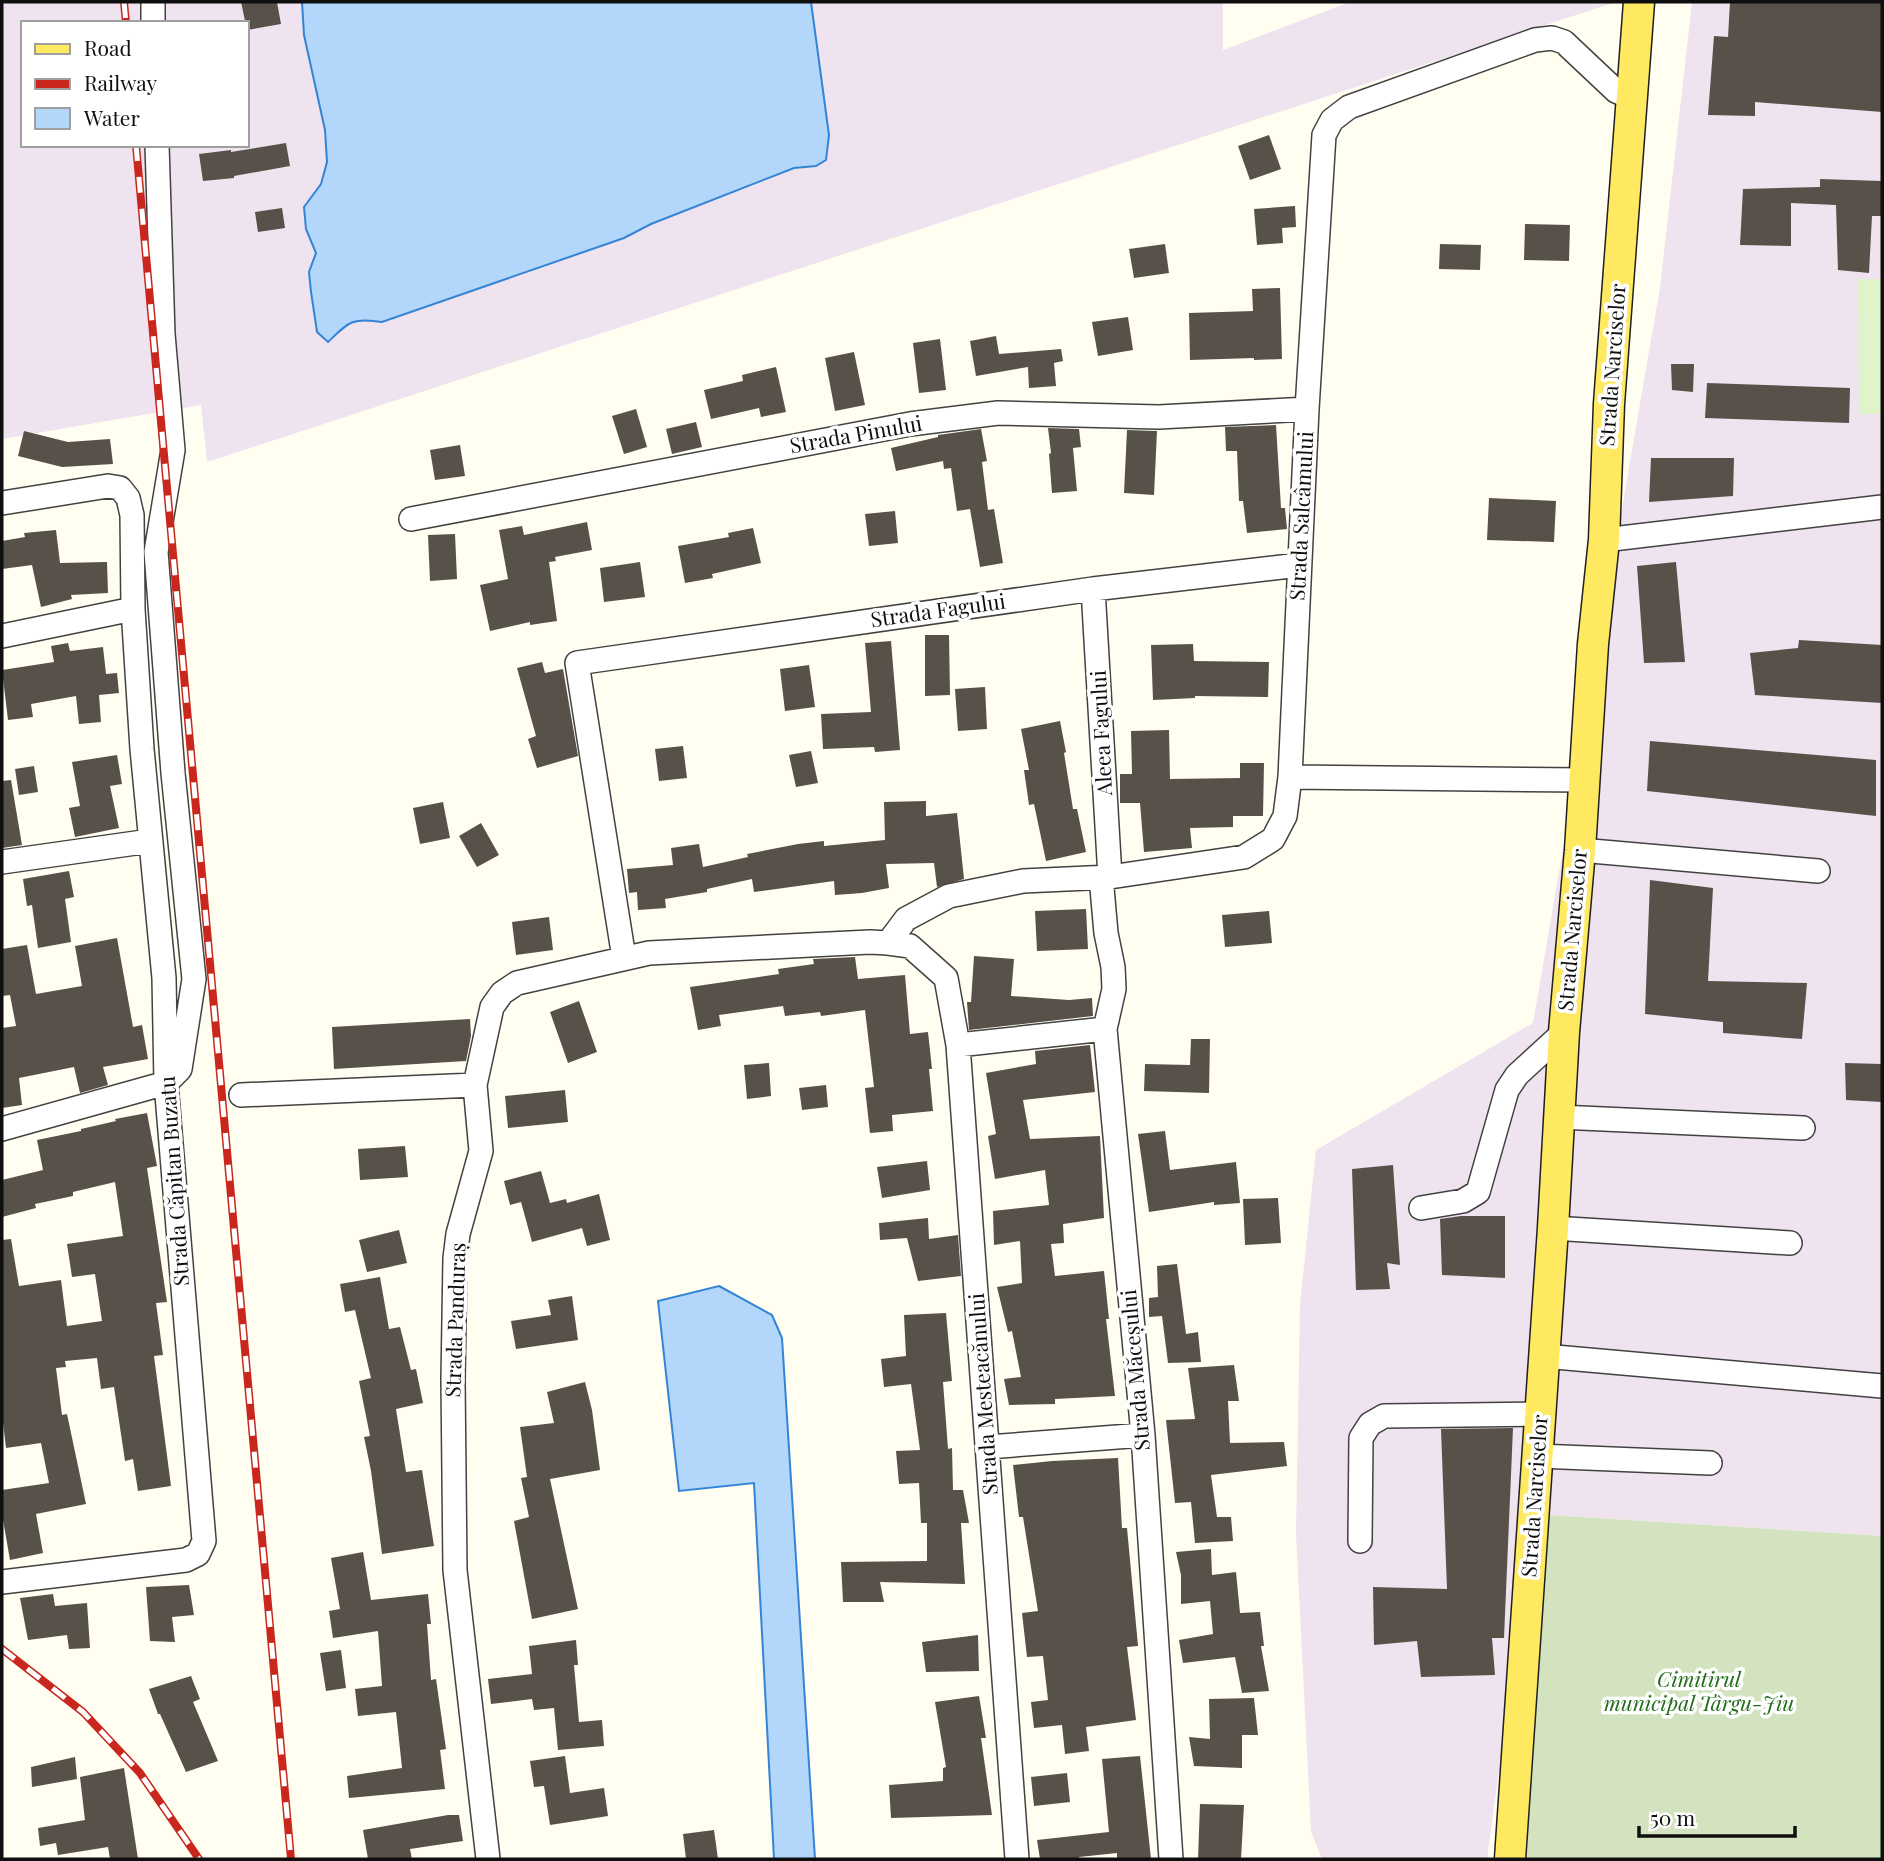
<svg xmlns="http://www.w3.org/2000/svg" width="1884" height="1861" viewBox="0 0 1884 1861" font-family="'Playfair Display',serif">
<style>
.industrial{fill:#eee3ee;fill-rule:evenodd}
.cemetery{fill:#d4e3bf}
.pitch{fill:#e0f3ca}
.water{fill:#b2d7fa;stroke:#3484d6;stroke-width:2}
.building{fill:#58514a}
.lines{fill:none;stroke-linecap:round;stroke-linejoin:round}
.minor-casing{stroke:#424242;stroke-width:26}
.major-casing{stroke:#202020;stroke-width:33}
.minor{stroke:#fff;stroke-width:23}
.major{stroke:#ffe961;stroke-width:30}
.rail-casing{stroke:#c9271d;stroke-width:8}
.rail{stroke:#fff;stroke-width:5;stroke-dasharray:16;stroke-linecap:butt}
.labels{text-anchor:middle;stroke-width:7;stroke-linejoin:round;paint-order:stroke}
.street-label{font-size:21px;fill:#0f0f0f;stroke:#fff}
.park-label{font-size:21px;font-style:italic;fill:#226c1a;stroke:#fff}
</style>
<rect width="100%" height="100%" fill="#fffef1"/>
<path class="industrial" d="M2 2H1223V50L1350 2H1616L207 462 201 405 2 439ZM23 23H247V145H23Z
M1692 2H1882V1536L1534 1514 1487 1859H1322L1311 1831 1296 1535 1300 1305 1316 1150 1533 1023 1660 288Z"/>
<path class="cemetery" d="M1534 1514 1882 1536V1859H1527Z"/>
<path class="pitch" d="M1858 279H1882V414H1859Z"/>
<path class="water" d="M302 2H811L829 135 826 160 816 166 794 168 651 224 624 238 382 322C351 317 348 323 328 342L317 332 311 292 309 272 316 253 306 229 304 207 321 184 327 162 325 130 304 35Z
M719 1286 772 1315 782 1338 815 1859H774L754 1483 679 1491 658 1301Z"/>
<path class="building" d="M241 2H277L281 24 247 30Z
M1730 2H1882V112L1755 102V116L1708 115 1714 36 1728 37Z
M1269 135 1281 169 1250 180 1238 146Z
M286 143 290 166 234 176V178L203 181 199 154 231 150V152Z
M1820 179 1882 181V216H1872L1869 273 1838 270 1836 205 1791 203V246L1740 245 1743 189 1820 187Z
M1295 206 1296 227 1282 228 1283 243 1257 245 1254 209Z
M282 208 285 228 258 232 255 212Z
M1525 224 1570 225 1569 261 1524 260Z
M1165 244 1169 273 1134 278 1129 249Z
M1440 244 1481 245 1480 270 1439 269Z
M1280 288 1282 359 1254 360V358L1190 360 1189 313 1253 311 1252 289Z
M1128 317 1133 350 1098 356 1092 322Z
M996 336 999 354 1061 349 1063 361 1054 363 1056 386 1029 388 1028 367 976 376 970 341Z
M940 339 946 390 919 393 913 343Z
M854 352 865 405 835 411 825 358Z
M1671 364H1694L1693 392 1672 390Z
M776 367 786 412 761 417 759 408 711 419 704 390 743 381 742 375Z
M1707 383 1850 388 1849 423 1705 418Z
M636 409 647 447 624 454 612 416Z
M696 422 702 447 672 454 666 429Z
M1276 425 1281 508H1285L1287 529 1247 533 1243 501H1239L1237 451H1226L1225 427Z
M1048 428 1079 429 1081 447 1073 448 1077 491 1052 493 1049 454 1051 453Z
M981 429 987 461 982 462 988 510 994 509 1003 563 980 567 970 509 957 511 951 468 944 469 943 461 896 471 891 448 938 437V435Z
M1127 430 1157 431 1154 495 1124 493Z
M24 431 68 442 110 439 113 464 62 467 18 456Z
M460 445 465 476 435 480 430 450Z
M1651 458H1734L1733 496 1649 502Z
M1489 498 1556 501 1554 542 1487 540Z
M895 511 898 543 869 546 865 514Z
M587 522 592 550 555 557 556 561 549 562 557 621 530 625V622L490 631 480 585 508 579 499 530 522 526 524 535Z
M753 528 761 563 712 574 713 578 685 583 678 546 729 537 728 533Z
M56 530 60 563 107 562 108 593 71 595 72 599 41 607 32 565 2 569V541L25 537 24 533Z
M455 534 457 579 430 581 428 535Z
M640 562 645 597 604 602 600 568Z
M1676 562 1685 662 1644 663 1637 566Z
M925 635H949L950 695 925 696Z
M1799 640 1882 645V703L1755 695 1750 653 1798 648Z
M891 641 900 750 875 752 874 747 823 749 821 714 871 712 865 643Z
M68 643 70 651 103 647 106 674 117 673 119 693 99 695 101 722 79 724 76 696 31 704 33 717 8 720 2 670 54 662 51 646Z
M1193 644 1194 661 1269 662 1268 697 1195 696V698L1153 700 1151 645Z
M542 662 545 673 563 669 578 756 537 768 528 739 536 736 517 668Z
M809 665 815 707 785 711 780 669Z
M985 687 987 729 958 731 955 689Z
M1060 721 1066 752 1064 753 1073 809H1077L1086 852 1046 861 1034 804 1029 805 1024 770H1029L1021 729Z
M1169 730 1170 779 1240 778V763H1264L1263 816H1233V827L1190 828 1192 848 1144 852 1140 803H1120V774H1132L1131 731Z
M1650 741 1876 760V816L1647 791Z
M683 746 687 778 659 781 655 749Z
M811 751 818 783 796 787 789 755Z
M117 755 122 784 110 786 119 828 75 837 69 808 80 806 72 762Z
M34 766 38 792 19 795 15 769Z
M11 780 22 845 2 848V781Z
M926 801V816L957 813 964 879 937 887 934 863 886 864 889 888 862 893 835 895 834 881 754 892 752 879 707 889V892L665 899 666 908 638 910 637 892 629 893 627 869 673 865 671 848 699 844 703 867 748 857 747 854 798 844 824 841V846L885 840 884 802Z
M443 802 450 838 420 844 413 808Z
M481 823 499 855 477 867 459 836Z
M69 871 74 897 65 899 71 942 38 948 32 905 27 906 23 879Z
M1650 880 1713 888 1708 981 1807 983 1802 1039 1723 1033V1022L1645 1014Z
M1086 909 1088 949 1037 951 1035 911Z
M1269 911 1272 943 1225 947 1222 915Z
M549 917 553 950 516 955 512 922Z
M117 938 133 1027 142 1025 148 1059 103 1067 108 1085 80 1093 74 1067 19 1078 22 1105 2 1108V1028L16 1026 10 995 2 996V949L27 945 36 994 82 986 75 946Z
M974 956 1014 959 1011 996 1069 1000 1092 998 1093 1016 969 1030 967 1002H971Z
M855 957 858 979 905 975 910 1034 928 1032 932 1069H929L933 1111 892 1115 893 1131 870 1133 865 1088 874 1087 865 1010 821 1016 820 1012 785 1016 783 1006 719 1015 721 1026 698 1030 690 987 779 974 778 969 814 964 813 959Z
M579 1001 597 1052 568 1063 550 1012Z
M470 1019 471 1036 466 1061 334 1069 332 1027Z
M1191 1039H1210L1209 1093 1144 1091 1145 1064 1190 1065Z
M1090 1045 1095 1092 1023 1100 1030 1139 1100 1136 1104 1218 1063 1224 1064 1243 1051 1244 1055 1276 1104 1271 1109 1319H1106L1115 1396 1055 1399V1404L1009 1405 1004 1379 1021 1377 1012 1331 1008 1332 997 1287 1022 1283 1020 1241 994 1245 993 1211 1049 1205 1045 1170 995 1179 988 1136 996 1134 986 1073 1036 1064 1035 1051Z
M769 1063 771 1096 747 1099 744 1065Z
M1845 1063 1882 1064V1102L1846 1100Z
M826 1085 828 1107 802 1110 799 1088Z
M565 1090 568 1122 508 1128 505 1096Z
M147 1113 157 1166 147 1168 167 1302 156 1303 163 1355 154 1356 171 1486 138 1491 133 1459 125 1461 114 1387 101 1389 97 1358 65 1361 66 1367 56 1368 62 1415 67 1414 86 1504 36 1514 43 1553 10 1560 2 1514V1490L49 1483 41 1443 6 1448 2 1414V1240L11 1239 19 1286 61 1280 67 1326 102 1321 95 1274 72 1277 67 1244 123 1236 115 1182 73 1192V1196L35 1204 36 1208 2 1217V1180L43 1170 37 1140 81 1131V1129L116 1121 115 1119Z
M1165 1131 1170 1170 1236 1162 1240 1203 1214 1205V1202L1149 1212 1138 1134Z
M405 1146 408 1177 360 1180 358 1149Z
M927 1161 930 1190 882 1198 877 1167Z
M1393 1165 1400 1265 1387 1263 1390 1289 1356 1290 1352 1169Z
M541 1171 550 1203 566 1199 567 1203 599 1194 610 1240 587 1246 582 1228 532 1242 521 1202 510 1205 504 1181Z
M1278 1198 1281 1243 1245 1245 1243 1199Z
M1461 1216H1505V1278L1442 1275 1440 1219Z
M928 1218 929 1239 958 1235 961 1276 918 1281 907 1238 880 1240 879 1223Z
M399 1230 407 1263 367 1272 359 1240Z
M1177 1264 1186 1334 1198 1332 1201 1362 1168 1363 1162 1316 1149 1317V1298L1158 1297 1157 1266Z
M380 1277 389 1329 400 1327 411 1370 416 1369 423 1403 396 1409 406 1472 422 1470 434 1546 382 1554 371 1471 364 1437 370 1436 359 1381 371 1378 355 1310 345 1312 340 1284Z
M572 1296 578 1340 516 1349 511 1321 551 1315 548 1300Z
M946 1313 952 1381 943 1382 948 1449 952 1448 953 1490H963L969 1523H961L965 1584 880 1582 884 1602H843L841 1562 927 1561V1523H921L919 1483 899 1484 896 1451 920 1450 911 1384 884 1387 881 1359 906 1356 904 1315Z
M1234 1365 1239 1401H1228L1230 1443 1284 1442 1287 1466 1211 1475 1217 1517H1231L1233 1541 1195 1543 1191 1502 1175 1503 1166 1420 1195 1419 1188 1368Z
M585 1382 592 1410 600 1470 550 1479 578 1609 532 1619 514 1521 529 1517 521 1478 527 1477 520 1427 554 1423 547 1392Z
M1513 1428 1504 1638H1492L1495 1675 1421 1677 1417 1641 1374 1645 1373 1587 1447 1589 1441 1429Z
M1118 1458 1122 1528H1127L1138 1646 1127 1647 1136 1720 1086 1727 1089 1751 1065 1754 1062 1725 1034 1728 1031 1702 1048 1700 1043 1656 1027 1657 1022 1613 1038 1611 1023 1517H1019L1013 1465 1052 1461Z
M1211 1549 1212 1575 1236 1572 1240 1613 1260 1612 1264 1646H1261L1269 1691 1242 1693 1235 1657 1183 1663 1179 1640 1213 1634 1210 1601 1181 1604V1575L1176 1552Z
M363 1552 371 1600 428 1594 431 1624H427L431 1680 436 1679 446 1749 440 1750 445 1789 349 1798 347 1776 402 1768 396 1712 358 1716 355 1689 382 1686 378 1631 333 1638 329 1611 340 1609 331 1558Z
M189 1585 194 1615 172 1617 175 1642 150 1641 146 1587Z
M53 1594 55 1606 87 1603 90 1648 69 1649 67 1635 28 1640 20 1598Z
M978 1635 979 1671 926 1672 922 1642Z
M576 1640 578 1665H574L579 1722 602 1720 604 1746 558 1750 554 1708 534 1710 532 1699 491 1704 488 1679 532 1674 529 1646Z
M341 1650 346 1688 326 1691 320 1653Z
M191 1676 200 1699 193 1702 218 1761 186 1772 160 1714H158L149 1689Z
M979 1696 986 1738H981L992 1815 891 1818 889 1785 943 1781V1768L946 1767 935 1702Z
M1254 1698 1258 1735H1242V1768L1194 1766 1189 1737 1210 1739 1209 1699Z
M565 1756 570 1793 604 1788 608 1816 550 1825 544 1786 534 1787 530 1761Z
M1140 1756 1151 1859H1117V1853L1079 1857V1859H1040L1037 1840 1109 1832 1102 1759Z
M75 1757 77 1779 32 1787 31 1767Z
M124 1768 138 1859H110L108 1847 58 1855 56 1843 40 1846 38 1828 85 1820 80 1777Z
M1067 1773 1070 1802 1034 1806 1031 1777Z
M1200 1804 1244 1805 1241 1859H1198Z
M448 1815H459L463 1841 410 1849 412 1859H368L363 1830Z
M714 1830 718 1859H686L683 1834Z"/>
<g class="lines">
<g class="minor-casing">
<path id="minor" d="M153 2V23
M2 503 108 486 120 488 128 498 132 515 133 609 142 749 164 978 166 1083 204 1541 198 1554 186 1560 2 1582
M411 519 910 424 998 413 1159 417 1307 409
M1604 540 1882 507
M1093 589 1110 877
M2 636 133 609
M1290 777 1585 780
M1580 850 1818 871
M2 862 150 841
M1101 877 1106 933 1113 967 1114 989 1105 1029
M888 943 906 919 949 896 1023 881 1110 877 1244 857 1273 839 1285 816 1290 777 1307 409 1324 135 1332 120 1349 107 1535 40 1552 38 1564 42 1616 91 1632 98
M624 958 577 663 1093 589 1299 565
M958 1045 1105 1029 1143 1435 1171 1859
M241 1095 475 1085
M1559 1117 1803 1128
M2 1129 166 1083 180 1069 194 979 173 773 156 552 173 450 163 334 157 145
M1421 1208 1463 1201 1478 1192 1507 1090 1517 1075 1564 1032
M1553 1228 1790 1243
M1544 1356 1882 1386
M988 1447 1143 1435
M1538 1456 1710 1463
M1360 1541 1361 1438 1370 1424 1384 1416 1541 1414
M488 1859 455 1570 453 1380 455 1258 458 1234 481 1151 475 1085 492 1007 502 993 517 983 649 953 870 942 888 943 910 946 946 978 958 1045 1017 1859"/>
</g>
<g class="major-casing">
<path id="major" d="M1510 1859 1553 1228 1564 1032 1580 850 1593 644 1604 540 1609 404 1639 2"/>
</g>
<use href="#minor" class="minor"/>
<use href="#major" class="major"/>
<g class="rail-casing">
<path id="rail" d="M124 2 126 23
M136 145 291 1859
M2 1649 83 1712 140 1773 199 1859"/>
</g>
<use href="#rail" class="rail"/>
</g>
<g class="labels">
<g class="street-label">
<text transform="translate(1613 365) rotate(-86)" y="7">Strada Narciselor</text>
<text transform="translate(856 435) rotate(-10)" y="7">Strada Pinului</text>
<text transform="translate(1302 516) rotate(-87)" y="7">Strada Salcâmului</text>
<text transform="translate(938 611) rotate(-8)" y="7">Strada Fagului</text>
<text transform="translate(1102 733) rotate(-93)" y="7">Aleea Fagului</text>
<text transform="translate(1573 930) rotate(-85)" y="7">Strada Narciselor</text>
<text transform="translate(175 1181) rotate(-94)" y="7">Strada Căpitan Buzatu</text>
<text transform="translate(456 1320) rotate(-88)" y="7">Strada Panduraș</text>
<text transform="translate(1136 1370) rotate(-95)" y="7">Strada Măceșului</text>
<text transform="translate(984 1394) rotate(-94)" y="7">Strada Mesteacănului</text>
<text transform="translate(1535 1496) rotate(-86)" y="7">Strada Narciselor</text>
</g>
<g class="park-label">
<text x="1699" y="1687">Cimitirul<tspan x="1699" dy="24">municipal Târgu-Jiu</tspan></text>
</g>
</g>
<rect width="1884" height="1861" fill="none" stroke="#0f0f0f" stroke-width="7"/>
<rect x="21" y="21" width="228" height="126" fill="#ffffff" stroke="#9f9f9f" stroke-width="2"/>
<rect x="35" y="44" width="35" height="10" fill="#ffe961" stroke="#9f9f9f" stroke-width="2"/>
<text x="84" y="56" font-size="21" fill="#0f0f0f">Road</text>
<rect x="35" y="79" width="35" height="10" fill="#c9271d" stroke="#9f9f9f" stroke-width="2"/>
<text x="84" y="91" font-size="21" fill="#0f0f0f">Railway</text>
<rect x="35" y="108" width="35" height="21" fill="#b2d7fa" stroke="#9f9f9f" stroke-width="2"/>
<text x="84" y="126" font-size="21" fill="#0f0f0f">Water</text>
<path d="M1639 1826v10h156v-10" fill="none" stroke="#0f0f0f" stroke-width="3.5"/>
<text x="1650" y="1826" font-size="21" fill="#0f0f0f" stroke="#ffffff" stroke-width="5" paint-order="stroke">50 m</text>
</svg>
